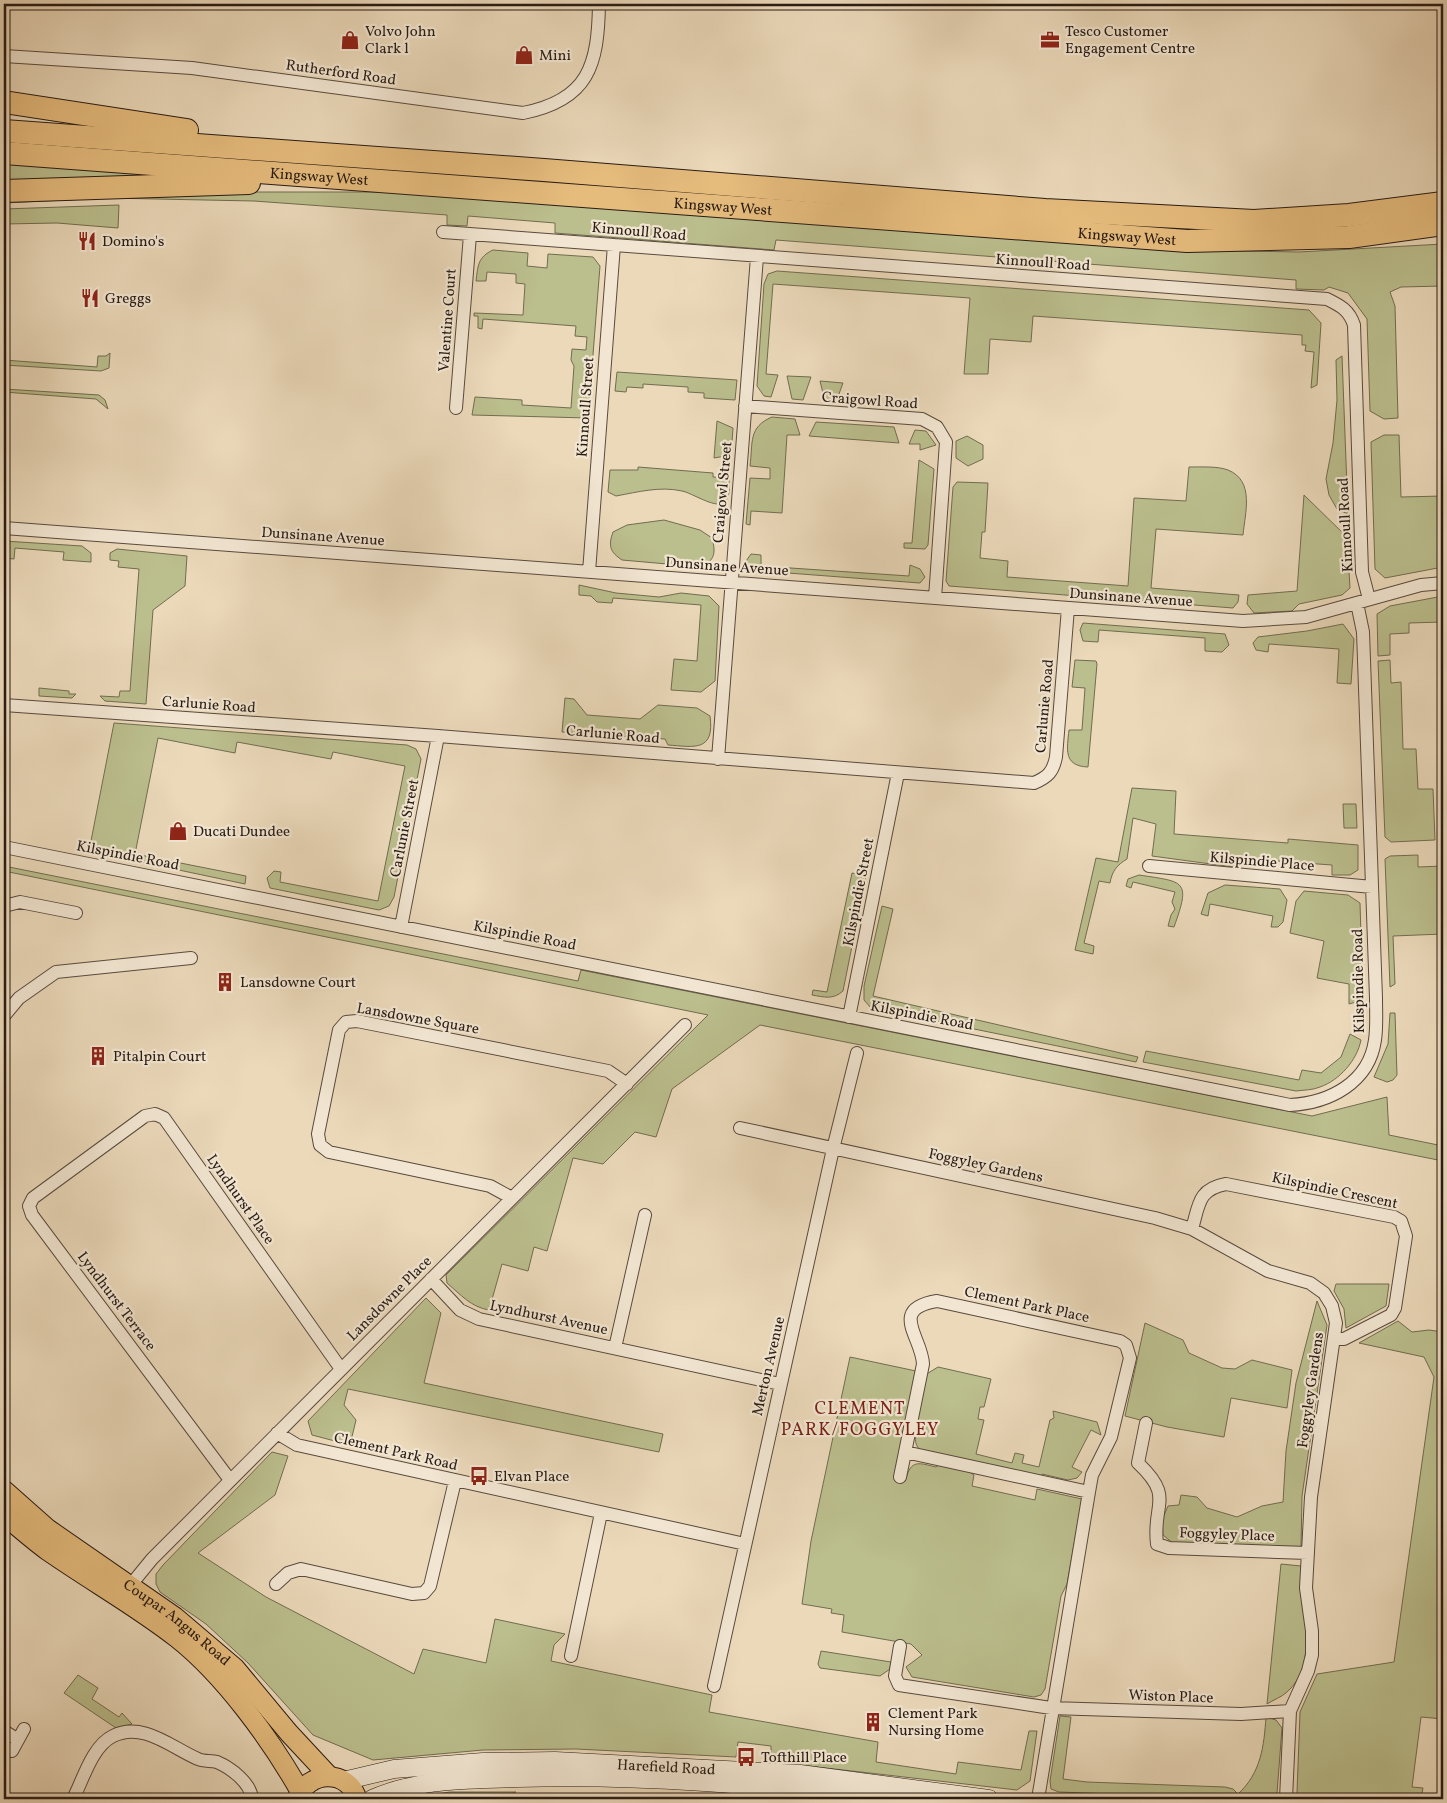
<svg xmlns="http://www.w3.org/2000/svg" width="1447" height="1803" viewBox="0 0 1447 1803" font-family="Vollkorn,serif">
<style>
.green{fill:#bbbe8d;stroke:#726c50}
.lines{fill:none;stroke-linecap:round;stroke-linejoin:round}
.street-casing{stroke:#594a3e;stroke-width:14}
.secondary-casing{stroke:#281b14;stroke-width:19}
.primary-casing{stroke:#281b14;stroke-width:21}
.highway-casing{stroke:#281b14;stroke-width:24}
.street{stroke:#f2e6d2;stroke-width:12}
.secondary{stroke:#f2e6d2;stroke-width:18}
.primary{stroke:#e6bc7d;stroke-width:19}
.highway{stroke:#e6bc7d;stroke-width:22}
.labels{text-anchor:middle;stroke-width:4.5;stroke-linejoin:round;paint-order:stroke}
.poi-label{font-size:15px;fill:#281b14;stroke:#f2e6d2;text-anchor:start}
.street-label{font-size:15px;fill:#281b14;stroke:#f2e6d2}
.quarter-label{font-size:18px;letter-spacing:1px;fill:#7a1f14;stroke:#f2e6d2}
</style>
<rect width="100%" height="100%" fill="#ebd9ba"/>
<filter id="stains"><feTurbulence type="fractalNoise" baseFrequency=".004" numOctaves="4"/><feColorMatrix values="0 0 0 0 .2 0 0 0 0 .09 0 0 0 0 .02 0 0 0 .5 -.17"/></filter>
<radialGradient id="worn" r=".72"><stop offset=".6" stop-color="#630" stop-opacity="0"/><stop offset="1" stop-color="#630" stop-opacity=".3"/></radialGradient>
<path class="green" d="M4 160 149 171V178L4 183Z
M108 192H433L1187 250 1299 252 1443 244V286L1401 287 1390 292 1395 306 1398 418 1384 419 1370 411 1367 319 1348 293 1329 287 1324 290 1296 289V280L776 240 774 250 555 233V223L468 216 467 226 447 225V215L254 201 107 198 4 203V197Z
M119 205 118 228 57 223 4 224V209Z
M493 250 528 253 527 266 547 268 548 254 593 257 600 266 588 418 472 415 475 397 522 400V405L571 408 574 366 571 360 572 349 586 350 587 337 575 336 576 326 483 319 482 329 478 328V316H474V313L523 315 525 284 516 283V274L487 272 486 281H476C478 265 478 257 493 250Z
M777 271 1309 310 1321 323 1317 385 1311 388 1314 352 1305 351 1306 345H1302V335L1033 316 1031 342 990 339 988 374H964L970 298 773 284 766 374 778 375 771 397 764 396 757 386 764 284 768 274Z
M110 353 109 368 101 371 4 365V360L97 367 98 356H106Z
M1342 356 1348 514 1337 509 1329 495 1326 479 1333 443 1337 400 1336 360Z
M617 372 737 380 735 400 704 398V393L688 392V387L643 384V388L627 387 626 392 615 391Z
M787 376 811 377 803 400 792 399Z
M820 381 843 383 836 402 825 401Z
M4 389 99 395 105 400 108 409 96 399 4 392Z
M772 417 795 419 800 435H787L782 513 751 511 750 525 746 524 750 478 770 479V468L750 466C753 443 748 427 772 417Z
M717 421 733 428 731 455 714 458Z
M816 422 894 427 899 443 809 436Z
M915 430 926 431 936 445 920 450V444H909Z
M1384 435H1399L1401 497 1443 496V567L1385 578 1375 569 1371 442Z
M967 436 983 445V459L968 466 956 458V441Z
M919 460 934 469 928 545 925 549 904 548V543H912Z
M638 467 713 473V477L729 478C729 486 731 499 723 503 714 508 692 493 682 491 660 486 638 492 616 496L608 492 610 470H638Z
M1189 467C1200 467 1218 466 1228 470 1255 481 1245 513 1243 535L1156 529 1151 588 1239 595 1238 602 1233 608 949 586 946 581 953 487 957 482 988 483 985 532H982L980 558 1008 561 1007 577 1128 586 1134 498 1186 501Z
M1304 495 1347 537 1350 588 1342 595 1299 604 1292 611 1254 613 1247 604 1248 595 1297 591Z
M664 520 700 530 712 538C716 553 715 560 701 567L622 560C610 552 608 546 613 532L627 525Z
M4 541 82 546 91 553V562L63 560 64 552 15 548 14 559 4 558Z
M117 549 187 556 185 586 153 610 146 704 105 701 100 696 119 697 120 691H130L139 569 118 567 119 561 110 560V553Z
M751 554 761 555V566L909 576 910 565 920 569 925 577 920 583 748 570 744 564Z
M579 585 616 593 659 597 681 593 709 596 719 606 715 681 701 692 671 690 674 659 697 661 701 605 613 598 612 603 597 602 591 596 579 595Z
M1443 596V622L1409 623V633L1390 634V655L1378 656 1377 614 1390 606Z
M1083 623 1225 634 1229 645 1222 652 1205 651V638L1099 630 1098 642 1083 641 1080 630Z
M1343 624 1354 639 1351 684 1337 683 1339 649 1269 644 1268 652 1256 650 1253 643 1258 637 1307 631Z
M1075 660 1096 661 1097 664 1088 767C1063 766 1067 749 1069 730H1082L1085 688 1072 687Z
M1390 660 1391 683 1401 682 1403 749H1416L1418 789H1433L1435 840 1391 842 1385 837 1378 661Z
M39 688 69 691V694H76L72 698 39 696Z
M565 698 574 699 587 715 640 719 658 705 697 708 710 716C715 752 694 747 668 745L665 739 562 732Z
M114 723 407 745 416 749 421 759 394 897 389 906 379 910 270 888 267 878 274 871 281 872 280 882 378 901 405 766 333 752 331 759 237 742 235 753 158 738 135 854 246 876 245 884 89 851Z
M1132 788 1176 791 1174 834 1288 843V839L1358 845V870L1350 875H1332V865L1235 858 1233 867 1152 856 1156 824 1133 818 1127 859C1117 865 1112 871 1110 883L1099 881 1084 943 1094 946 1093 954 1075 950 1096 858 1118 862Z
M1343 804H1356L1357 828H1344Z
M1418 855V867L1443 866V934L1393 936 1395 984 1390 987 1385 859 1390 856Z
M4 866 578 981 581 970 1312 1116 1387 1097 1389 1135 1443 1146V1161L760 1025 672 1089 656 1137 635 1132 603 1164 573 1158 547 1251 534 1247 528 1271 502 1264 489 1310C471 1307 461 1295 447 1283L446 1275 708 1015 4 871Z
M852 873 866 876 843 991C833 1000 824 997 812 995L813 990 827 992Z
M1139 875C1185 882 1191 880 1174 927L1168 926 1171 915 1175 909 1172 902 1175 892 1133 882 1131 888 1126 886 1128 879Z
M1225 885 1280 889 1287 900 1283 922 1278 927H1271L1273 916 1210 904 1208 916 1201 914 1208 893Z
M1304 891 1348 895 1360 903 1363 1000 1349 1004V984L1317 978 1324 941 1290 933 1296 901Z
M882 906 893 909 873 996 1138 1057 1136 1062 871 1008 864 1000V986Z
M1390 1013H1395L1397 1075 1393 1080 1387 1082 1374 1077 1388 1044Z
M1350 1034 1361 1040C1357 1060 1340 1080 1320 1087 1313 1090 1304 1090 1296 1091L1143 1062 1146 1051 1299 1080 1302 1070 1321 1073 1341 1057Z
M1336 1284H1389L1386 1306 1346 1328 1344 1309 1334 1291Z
M426 1298 441 1313 424 1383 663 1434 659 1452 348 1389 344 1405 356 1420 350 1445 312 1435 308 1421Z
M1317 1301 1327 1325 1302 1496 1301 1548 1174 1544 1163 1535 1162 1520 1168 1506 1179 1505 1181 1495 1197 1497 1207 1508 1237 1517 1262 1506 1283 1502 1286 1451 1296 1383Z
M1398 1321 1412 1332 1429 1330 1443 1332V1719L1421 1717 1412 1787 1423 1788 1421 1799H1302L1297 1793 1300 1712 1317 1674 1394 1662 1434 1377 1424 1357 1359 1343Z
M1145 1323 1183 1340 1189 1353 1222 1368 1235 1369 1252 1360 1292 1370 1287 1408 1231 1398 1224 1437 1167 1427 1125 1416Z
M850 1357 916 1371 894 1477 906 1479C911 1459 919 1463 936 1467L940 1464 965 1469 974 1475 972 1486 1035 1500 1037 1489 1082 1499 1067 1584 1061 1596 1045 1689 1041 1695 1034 1697 912 1677 906 1667 922 1655 911 1644 842 1632 844 1615 831 1613 832 1609 802 1604 811 1541Z
M938 1367 991 1379 984 1407H980L978 1419 984 1420 976 1454 1012 1463 1015 1453 1024 1455 1022 1463 1039 1467 1050 1420 1054 1418 1053 1411 1097 1422 1101 1435 1091 1430 1072 1467 1082 1472 1077 1478 1068 1480 1042 1474 1041 1478 923 1452C909 1443 920 1433 915 1420L925 1375Z
M272 1452 288 1456 275 1495 198 1553 266 1597 414 1674 423 1649 486 1663 495 1619 565 1634 554 1645 551 1661 712 1695 709 1712 878 1742 876 1762 956 1774 958 1762 1021 1770 1029 1731H1037L1030 1781 1017 1790 774 1762 771 1761V1746L738 1742 736 1757 576 1749 483 1750 373 1760 313 1735 248 1663 206 1624 160 1592 156 1584V1574L163 1565Z
M1281 1564 1301 1566C1301 1603 1320 1664 1287 1692 1282 1697 1273 1700 1267 1704Z
M821 1651 891 1662 890 1669 880 1676 820 1668 818 1664Z
M78 1675 98 1688 92 1699 119 1717 122 1713 132 1724 116 1728 64 1693Z
M1060 1716 1071 1717 1063 1779 1087 1782 1225 1787 1233 1789 1238 1794C1261 1773 1264 1746 1266 1717L1276 1720 1282 1728 1277 1793 1269 1799H1250L1059 1792 1051 1789 1050 1781Z
M450 1792H516L497 1799H404Z"/>
<g class="lines">
<g class="street-casing">
<path id="street" d="M4 56 192 68 523 113C589 100 598 65 599 4
M443 232 1327 299C1341 306 1349 310 1354 325L1362 572 1369 599
M745 406 922 419 937 427 946 442 935 598
M456 408 470 235
M4 528 1243 621 1306 617 1421 585 1443 583
M589 572 614 245
M4 705 438 736 1034 783C1048 777 1053 772 1056 757L1068 608
M718 759 757 257
M4 847 1290 1105C1329 1103 1369 1083 1375 1040 1377 1027 1376 1012 1376 998L1363 632 1357 603
M1149 866 1372 887
M4 906 20 902 76 913
M401 927 438 736
M4 1016 19 998 56 972 191 958
M849 1017 898 773
M740 1128 1155 1218 1192 1229 1268 1271 1310 1283 1324 1293 1332 1306 1336 1323 1311 1497 1306 1588 1312 1631V1655L1308 1671 1290 1711 1286 1799
M512 1198 490 1186 329 1152 320 1145 318 1134 339 1030 346 1022 357 1021 608 1071 627 1084
M1192 1229C1199 1205 1198 1189 1226 1184L1394 1217 1401 1221 1406 1236 1395 1308 1391 1315 1344 1339H1334
M431 1279 460 1310 479 1319 780 1384
M615 1348 645 1215
M1146 1423 1138 1463C1175 1498 1152 1503 1157 1544L1169 1548 1308 1553
M277 1433 297 1445 745 1544
M905 1452 1089 1492
M900 1477 923 1364C922 1337 888 1309 937 1301L1120 1341 1126 1345 1130 1358 1111 1437 1092 1475 1089 1492 1038 1799
M230 1480 32 1215 29 1206 33 1198 145 1116 155 1114 164 1118 341 1369
M276 1584 288 1573 301 1569 412 1594 424 1593 430 1586 455 1481
M125 1592 152 1559 685 1025
M900 1646 895 1676 899 1685 1051 1708 1241 1714 1290 1711
M571 1656 601 1513
M714 1686 833 1149 857 1053
M4 1731 18 1740
M12 1751 24 1729
M73 1799C83 1780 92 1746 113 1736 143 1721 172 1748 198 1759 204 1762 211 1760 217 1762 231 1768 251 1783 252 1799"/>
</g>
<g class="secondary-casing">
<g id="secondary">
<path id="s1" d="M343 1781 394 1769 483 1762 555 1761 800 1774 989 1799"/>
<path d="M372 1799C420 1778 466 1780 517 1778 640 1774 761 1785 883 1799"/>
</g>
</g>
<g class="primary-casing">
<g id="primary">
<path id="s2" d="M4 1490 48 1529 175 1617 235 1668 289 1733 329 1776"/>
<path d="M4 1515C18 1527 33 1540 48 1551 91 1581 136 1606 177 1638 224 1675 271 1740 300 1791"/>
<path d="M297 1799C307 1771 348 1768 357 1799"/>
</g>
</g>
<g class="highway-casing">
<g id="highway">
<path d="M4 102 187 130"/>
<path d="M4 131 544 170 1045 210 1254 221 1349 215 1443 203"/>
<path id="s3" d="M4 153 1187 241 1349 237 1443 224"/>
<path d="M4 191 249 183"/>
</g>
</g>
<use href="#street" class="street"/>
<use href="#secondary" class="secondary"/>
<use href="#primary" class="primary"/>
<use href="#highway" class="highway"/>
</g>
<defs>
<g id="shop-bare" transform="scale(1.5)"><path d="M-5-2.5h2.3a2.7 3.5 0 0 1 5.4 0H5L5.5 6h-11ZM-1.5-2.5h3a1.5 2.3 0 0 0-3 0Z" fill="#8f2418" stroke="#f2e6d2" stroke-width="2.5" paint-order="stroke"/></g>
<g id="office-bare" transform="scale(1.5)"><path d="M-6-3h4V-5.5h4V-3h4V5H-6ZM-1-4.5V-3h2v-1.5ZM-6 0V1H6V0Z" fill="#8f2418" stroke="#f2e6d2" stroke-width="2.5" paint-order="stroke"/></g>
<g id="restaurant-bare" transform="scale(1.5)"><path d="M-5-6h1v4h1v-4h1v4h1v-4h1v5L-1.5 .5V6h-2V.5L-5-1ZM5-6V6H3V1.5H1.5Q1.5-4 5-6Z" fill="#8f2418" stroke="#f2e6d2" stroke-width="2.5" paint-order="stroke"/></g>
<g id="building-bare" transform="scale(1.5)"><path d="M-4-6H4V6H1V3H-1V6H-4ZM-2.5-4.3h1.7v1.8h-1.7ZM.8-4.3h1.7v1.8H.8ZM-2.5-1h1.7V.8h-1.7ZM.8-1h1.7V.8H.8Z" fill="#8f2418" stroke="#f2e6d2" stroke-width="2.5" paint-order="stroke"/></g>
<g id="bus-bare" transform="scale(1.5)"><path d="M-5-6H5V4H4V6H2V4H-2V6H-4V4H-5ZM-3.5-4V0h7V-4ZM-3.5 1.2v1.5H-2V1.2ZM2 1.2v1.5H3.5V1.2Z" fill="#8f2418" stroke="#f2e6d2" stroke-width="2.5" paint-order="stroke"/></g>
</defs>
<g fill-rule="evenodd">
<use href="#shop-bare" x="350" y="40"/>
<use href="#office-bare" x="1050" y="40"/>
<use href="#shop-bare" x="524" y="55"/>
<use href="#restaurant-bare" x="87" y="241"/>
<use href="#restaurant-bare" x="90" y="298"/>
<use href="#shop-bare" x="178" y="831"/>
<use href="#building-bare" x="225" y="982"/>
<use href="#building-bare" x="98" y="1056"/>
<use href="#bus-bare" x="479" y="1476"/>
<use href="#building-bare" x="873" y="1722"/>
<use href="#bus-bare" x="746" y="1757"/>
</g>
<g class="labels">
<g class="poi-label">
<text x="365" y="36">Volvo John<tspan x="365" dy="17">Clark l</tspan></text>
<text x="1065" y="36">Tesco Customer<tspan x="1065" dy="17">Engagement Centre</tspan></text>
<text x="539" y="60">Mini</text>
<text x="102" y="246">Domino's</text>
<text x="105" y="303">Greggs</text>
<text x="193" y="836">Ducati Dundee</text>
<text x="240" y="987">Lansdowne Court</text>
<text x="113" y="1061">Pitalpin Court</text>
<text x="494" y="1481">Elvan Place</text>
<text x="888" y="1718">Clement Park<tspan x="888" dy="17">Nursing Home</tspan></text>
<text x="761" y="1762">Tofthill Place</text>
</g>
<g class="street-label">
<text transform="translate(341 72) rotate(8)" y="5">Rutherford Road</text>
<text dy="5" stroke="none"><textPath href="#s3" startOffset="316">Kingsway West</textPath></text>
<text dy="5" stroke="none"><textPath href="#s3" startOffset="721">Kingsway West</textPath></text>
<text transform="translate(639 231) rotate(5)" y="5">Kinnoull Road</text>
<text dy="5" stroke="none"><textPath href="#s3" startOffset="1126">Kingsway West</textPath></text>
<text transform="translate(1043 262) rotate(4)" y="5">Kinnoull Road</text>
<text transform="translate(447 320) rotate(-86)" y="5">Valentine Court</text>
<text transform="translate(870 400) rotate(4)" y="5">Craigowl Road</text>
<text transform="translate(585 407) rotate(-86)" y="5">Kinnoull Street</text>
<text transform="translate(722 492) rotate(-85)" y="5">Craigowl Street</text>
<text transform="translate(1345 525) rotate(-93)" y="5">Kinnoull Road</text>
<text transform="translate(323 536) rotate(4)" y="5">Dunsinane Avenue</text>
<text transform="translate(727 566) rotate(4)" y="5">Dunsinane Avenue</text>
<text transform="translate(1131 597) rotate(4)" y="5">Dunsinane Avenue</text>
<text transform="translate(209 704) rotate(4)" y="5">Carlunie Road</text>
<text transform="translate(1044 706) rotate(-85)" y="5">Carlunie Road</text>
<text transform="translate(613 734) rotate(5)" y="5">Carlunie Road</text>
<text transform="translate(404 828) rotate(-79)" y="5">Carlunie Street</text>
<text transform="translate(128 855) rotate(11)" y="5">Kilspindie Road</text>
<text transform="translate(1262 861) rotate(5)" y="5">Kilspindie Place</text>
<text transform="translate(858 892) rotate(-79)" y="5">Kilspindie Street</text>
<text transform="translate(525 935) rotate(11)" y="5">Kilspindie Road</text>
<text transform="translate(1358 981) rotate(-91)" y="5">Kilspindie Road</text>
<text transform="translate(922 1015) rotate(11)" y="5">Kilspindie Road</text>
<text transform="translate(418 1018) rotate(10)" y="5">Lansdowne Square</text>
<text transform="translate(986 1165) rotate(12)" y="5">Foggyley Gardens</text>
<text transform="translate(1335 1190) rotate(12)" y="5">Kilspindie Crescent</text>
<text transform="translate(241 1199) rotate(55)" y="5">Lyndhurst Place</text>
<text transform="translate(389 1298) rotate(-45)" y="5">Lansdowne Place</text>
<text transform="translate(117 1301) rotate(53)" y="5">Lyndhurst Terrace</text>
<text transform="translate(1027 1304) rotate(12)" y="5">Clement Park Place</text>
<text transform="translate(549 1317) rotate(12)" y="5">Lyndhurst Avenue</text>
<text transform="translate(768 1366) rotate(-77)" y="5">Merton Avenue</text>
<text transform="translate(1310 1390) rotate(-82)" y="5">Foggyley Gardens</text>
<text transform="translate(396 1451) rotate(13)" y="5">Clement Park Road</text>
<text transform="translate(1227 1534) rotate(2)" y="5">Foggyley Place</text>
<text dy="5" stroke="none"><textPath href="#s2" startOffset="218">Coupar Angus Road</textPath></text>
<text transform="translate(1171 1696) rotate(2)" y="5">Wiston Place</text>
<text dy="5" stroke="none"><textPath href="#s1" startOffset="325">Harefield Road</textPath></text>
</g>
<g class="quarter-label">
<text x="860" y="1414">CLEMENT<tspan x="860" dy="21">PARK/FOGGYLEY</tspan></text>
</g>
</g>
<rect width="1447" height="1803" fill="none" stroke="#ebd9ba" stroke-width="20"/>
<rect x="5" y="5" width="1437" height="1793" fill="none" stroke="#281b14" stroke-width="2.5"/>
<rect x="10" y="10" width="1427" height="1783" fill="none" stroke="#281b14"/>
<rect width="100%" height="100%" filter="url(#stains)"/>
<rect width="100%" height="100%" fill="url(#worn)"/>
</svg>
